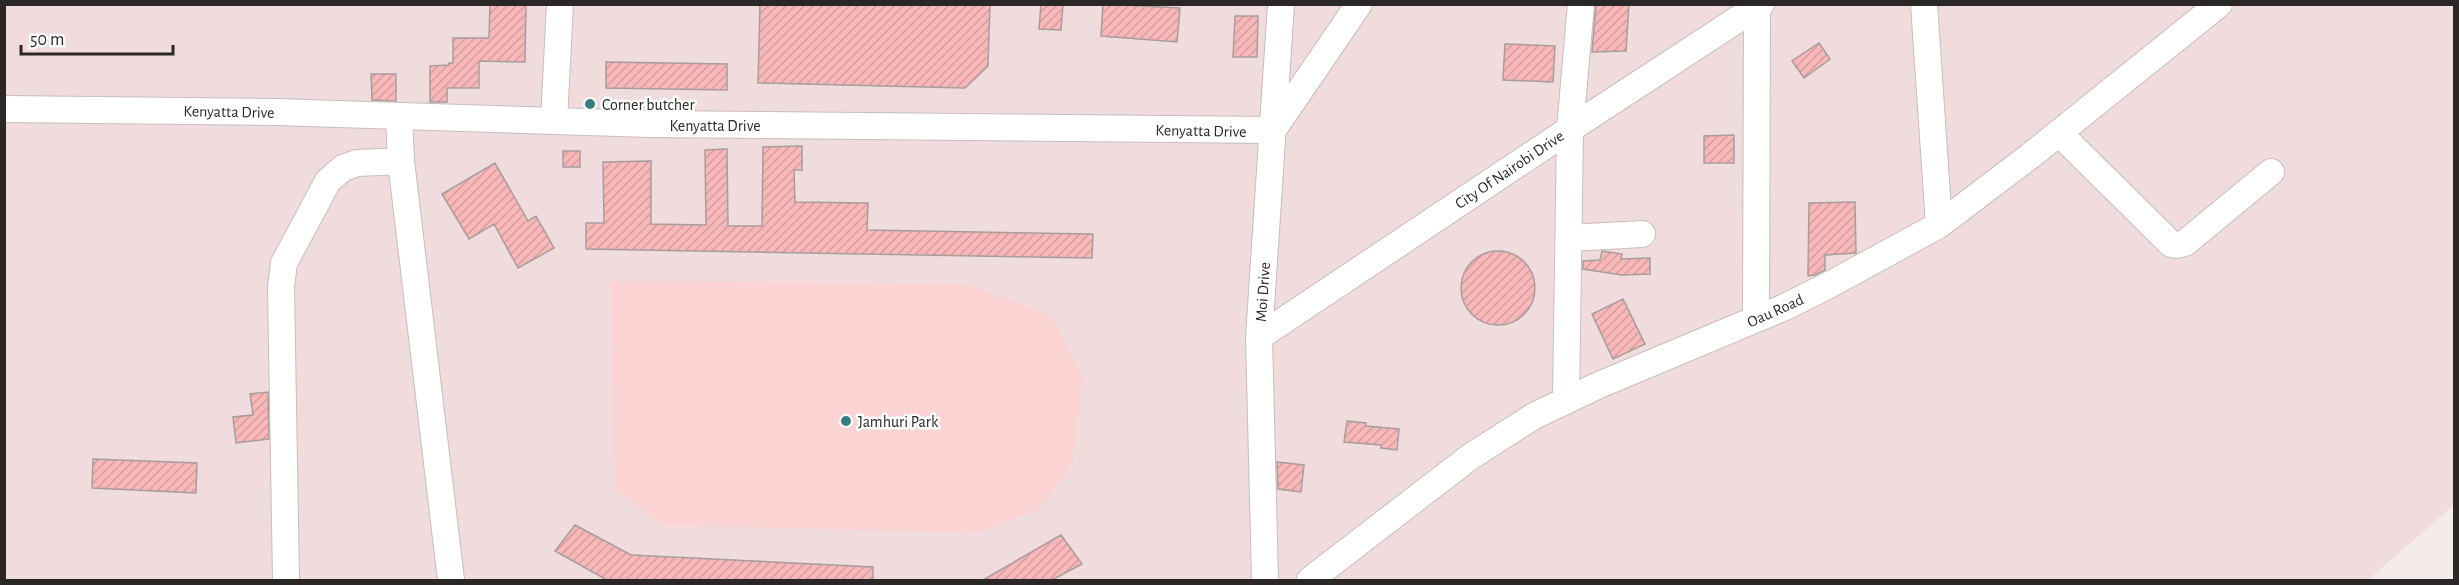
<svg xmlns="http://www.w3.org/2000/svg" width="2459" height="585" viewBox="0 0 2459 585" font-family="'Alegreya Sans',sans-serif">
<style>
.built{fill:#f0dcdc}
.grass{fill:#fbd3d3}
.building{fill:url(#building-hatch);stroke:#a79d9d;stroke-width:1.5}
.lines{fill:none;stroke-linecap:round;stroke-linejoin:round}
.minor-casing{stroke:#c8bdbd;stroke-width:28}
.minor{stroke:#fff;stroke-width:26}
.poi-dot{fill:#367f81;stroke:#fff;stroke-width:2}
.labels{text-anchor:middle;stroke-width:5;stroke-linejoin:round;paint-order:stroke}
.poi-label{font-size:16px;fill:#2b2727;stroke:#fff;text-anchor:start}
.street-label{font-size:16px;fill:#2b2727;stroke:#fff}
</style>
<defs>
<pattern id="building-hatch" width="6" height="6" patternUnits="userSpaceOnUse" patternTransform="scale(1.5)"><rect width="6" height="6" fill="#f8b7b8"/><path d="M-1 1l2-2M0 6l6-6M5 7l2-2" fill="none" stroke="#d59d9e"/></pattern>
</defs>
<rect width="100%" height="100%" fill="#f6ebeb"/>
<path class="built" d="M4 5H2454V505L2368 580H5Z"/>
<path class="grass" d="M610 281 966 284 1050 315 1083 378 1072 464 1039 510 975 533 663 525 615 490Z"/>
<path class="building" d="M490 4H526L525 62 479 61V88H447V102H430V66L449 65V63H453V38H489Z
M760 4H990L988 66 965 88 758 83Z
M1041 4H1063L1061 30 1039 29Z
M1103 4 1180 8 1177 42 1101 36Z
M1596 4H1629L1626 51 1592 52Z
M1235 16H1258L1257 57H1233Z
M1819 43 1830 59 1804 78 1792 61Z
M1505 44 1555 46 1553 82 1503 80Z
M606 62 727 64V90L606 88Z
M371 74H396V101L372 100Z
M1734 135V163H1704V136Z
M802 146V170H794L795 202 868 203 867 230 1093 234 1092 258 586 249V223H604L603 162 651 161V224L706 225 705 150 727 149 728 226H762L763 147Z
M563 151H580V167H563Z
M495 163 528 221 536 216 554 248 518 268 494 224 469 239 442 194Z
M1855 202 1856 253 1825 255V270L1815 275 1808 276 1809 203Z
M1602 251 1622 254 1621 259 1650 258V274L1622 275 1583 269V261L1600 260Z
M1461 288a37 37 0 1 1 74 0a37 37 0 1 1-74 0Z
M1623 299 1645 344 1613 359 1592 314Z
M268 392 269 439 236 443 233 417 253 415 250 394Z
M1347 421 1366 423V426L1399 429 1397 450 1381 448V445L1344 442Z
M93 459 197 463 196 493 92 488Z
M1277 462 1304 465 1301 492 1278 489Z
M575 525 631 555 873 567V580H607L555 551Z
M1061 535 1082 564 1052 580H983Z"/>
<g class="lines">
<g class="minor-casing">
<path id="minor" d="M1924 4 1939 225
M4 109 276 112 650 124 1273 130 1359 4
M399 117 401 161 451 580
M554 121 560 4
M2059 133 2171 244 2177 245 2185 243 2271 172
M1569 238 1642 234
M1756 319 1757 7
M1259 337 1570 129 1761 4
M1566 401 1570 129 1581 4
M286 580 281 287 284 263 328 181 343 168 357 163 401 161
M1265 580 1259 337 1281 4
M1310 580 1470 457 1534 416 1599 385 1785 307 1829 285 1939 225 2030 156 2219 4"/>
</g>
<use href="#minor" class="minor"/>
</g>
<g class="poi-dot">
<circle cx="590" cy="104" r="6"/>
<circle cx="846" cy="421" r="6"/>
</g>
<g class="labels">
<g class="poi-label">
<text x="602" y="110">Corner butcher</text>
<text x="858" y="427">Jamhuri Park</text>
</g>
<g class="street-label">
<text transform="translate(229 111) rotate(1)" y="6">Kenyatta Drive</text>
<text x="715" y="131">Kenyatta Drive</text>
<text transform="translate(1201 130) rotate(1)" y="6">Kenyatta Drive</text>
<text transform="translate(1509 169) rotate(-34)" y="6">City Of Nairobi Drive</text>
<text transform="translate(1262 292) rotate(-86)" y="6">Moi Drive</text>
<text transform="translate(1775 310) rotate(-24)" y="6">Oau Road</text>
</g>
</g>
<rect width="2459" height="585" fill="none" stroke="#2b2727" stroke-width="12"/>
<path d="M21 45v9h152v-9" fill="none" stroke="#2b2727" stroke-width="3"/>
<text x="30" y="45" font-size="18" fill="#2b2727" stroke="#ffffff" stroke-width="4.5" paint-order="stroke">50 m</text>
</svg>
